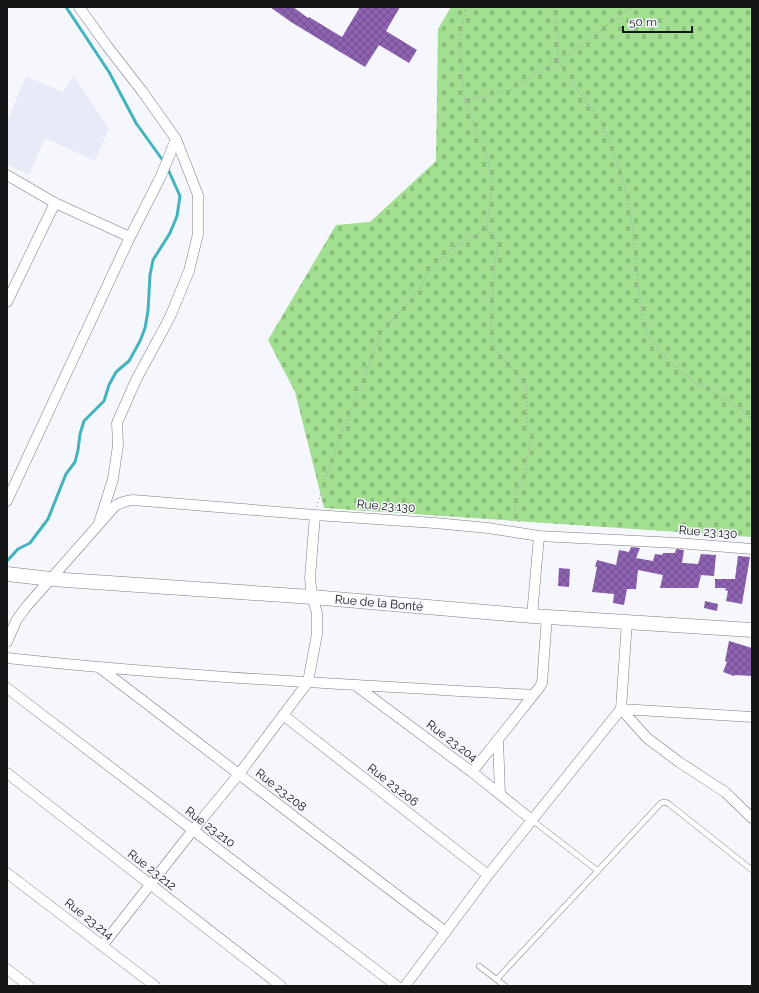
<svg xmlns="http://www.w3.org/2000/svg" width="759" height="993" viewBox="0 0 759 993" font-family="Raleway,sans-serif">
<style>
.built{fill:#e7ebf7}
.cemetery{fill:url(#cemetery-stones)}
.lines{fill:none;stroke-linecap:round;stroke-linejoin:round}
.stream{stroke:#43b3be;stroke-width:3}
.building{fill:url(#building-cross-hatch)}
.lane-casing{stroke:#7b7c81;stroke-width:6}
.street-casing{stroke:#7b7c81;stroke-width:11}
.secondary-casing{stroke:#7b7c81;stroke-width:15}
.path{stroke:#a2a3a8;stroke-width:1.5;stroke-dasharray:1 3;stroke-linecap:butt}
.lane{stroke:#fff;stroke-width:5}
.street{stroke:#fff;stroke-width:10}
.secondary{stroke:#fff;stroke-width:14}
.labels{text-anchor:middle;stroke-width:3;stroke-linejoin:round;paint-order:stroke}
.street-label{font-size:12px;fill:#151618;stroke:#f6f7fd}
</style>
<defs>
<pattern id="cemetery-stones" width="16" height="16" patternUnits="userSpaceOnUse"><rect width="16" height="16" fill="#a2df91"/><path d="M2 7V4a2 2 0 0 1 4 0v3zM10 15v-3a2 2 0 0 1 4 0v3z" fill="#8bbf7c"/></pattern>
<pattern id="building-cross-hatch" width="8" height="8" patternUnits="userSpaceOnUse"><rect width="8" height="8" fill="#8d62b1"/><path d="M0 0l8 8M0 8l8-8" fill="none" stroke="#72508f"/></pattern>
</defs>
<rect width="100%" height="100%" fill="#f6f7fd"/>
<path class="built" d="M73 75 109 128 95 161 45 138 29 175 7 165V122L26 76 63 92Z"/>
<path class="cemetery" d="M451 7H752V537L324 508 295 392 268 340 336 225 370 222 436 161 438 29Z"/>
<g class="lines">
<path class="stream" d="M66 7 109 72 136 123 164 162
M7 561 18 549 30 543 48 519 66 474 75 462 78 450 80 434 84 421 104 401 109 385 116 372 129 361 140 341 145 328 148 311 150 275 153 260 170 233 177 216 180 196 167 167"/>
</g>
<path class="building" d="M270 7H293L308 18 309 17 342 37 360 7H400L386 31 417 50 409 63 379 45 365 67 291 22Z
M631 547 640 548 636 558 653 561 655 554 662 555 663 553H675L676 549 684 550 682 563H684L698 564 701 554 716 555 714 576 701 575 698 588H660L663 575 638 570 636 589H627L624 605 613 603 614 594 592 592 597 567H595L597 560 616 565 619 550 629 552Z
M738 556 750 557 742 604 726 601 728 591 725 590 726 588H715V579H735Z
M559 568 570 569 569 587 558 586Z
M705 601 718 604 717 611 704 608Z
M729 641 752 648V676L735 675 734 676 723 672 727 662 725 661Z"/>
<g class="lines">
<g class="lane-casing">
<path id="lane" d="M532 820 598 871
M479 966 505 986
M497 979 661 803 665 802 669 804 752 870"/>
</g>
<g class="street-casing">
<path id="street" d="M79 7 107 46 142 91 176 139 198 195V234L189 271 170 317 136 380 117 423 118 445 113 479 99 523
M7 175 55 203 7 302
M55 203 130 237
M7 501 130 237 161 176 176 139
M532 616 539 536
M7 642 16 621 26 607 115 506C121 502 126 501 133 500L315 515 435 523 488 528 539 536 677 543 752 549
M7 658C182 677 358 685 533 695
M100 668C216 756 330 845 446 932
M355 685 472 772 532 820
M7 688 397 986
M621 709 647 738 679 762 725 792 752 818
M621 709 752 717
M283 715 488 875
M498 739 500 794
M472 772 539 688 542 683 547 616
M7 773 281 986
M7 873 155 986
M102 946 193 830 239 774 308 682 317 634V613L312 597 310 578 315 515
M7 969 29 986
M405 986 488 875 621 709 627 621"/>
</g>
<g class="secondary-casing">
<path id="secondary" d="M7 574 51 579 312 597 532 616 752 630"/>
</g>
<path class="path" d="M466 7 460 42 464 100 482 146 490 170 492 185 487 229 494 237 498 246 494 273 491 321V337L495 349 520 377 527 391V428L531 438 526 463V471L517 491 514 502 516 514 520 523
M552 7 556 21 559 40 557 60 600 121 611 146 622 176 627 196 632 225 642 321C651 346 670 364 691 379 711 393 734 401 752 420
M464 100 481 97 511 90 557 60 577 49 631 7
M317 507 327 473 372 356 382 333 400 311 408 304 418 291 431 267 456 246 487 229"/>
<use href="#lane" class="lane"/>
<use href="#street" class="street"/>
<use href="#secondary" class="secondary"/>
</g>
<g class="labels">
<g class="street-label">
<text transform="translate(386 506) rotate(4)" y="4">Rue 23.130</text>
<text transform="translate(708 532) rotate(4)" y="4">Rue 23.130</text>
<text transform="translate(379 603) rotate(5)" y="4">Rue de la Bonté</text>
<text transform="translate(452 741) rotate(37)" y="4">Rue 23.204</text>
<text transform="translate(393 785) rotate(38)" y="4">Rue 23.206</text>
<text transform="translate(281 790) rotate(38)" y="4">Rue 23.208</text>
<text transform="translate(210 827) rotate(37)" y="4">Rue 23.210</text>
<text transform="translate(152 870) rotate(38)" y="4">Rue 23.212</text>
<text transform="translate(89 919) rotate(38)" y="4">Rue 23.214</text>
</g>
</g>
<rect width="759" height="993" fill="none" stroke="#151618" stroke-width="16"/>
<path d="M623 26v6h69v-6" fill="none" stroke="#151618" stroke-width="2"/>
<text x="629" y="26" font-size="12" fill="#151618" stroke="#f6f7fd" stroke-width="3" paint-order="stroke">50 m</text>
</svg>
